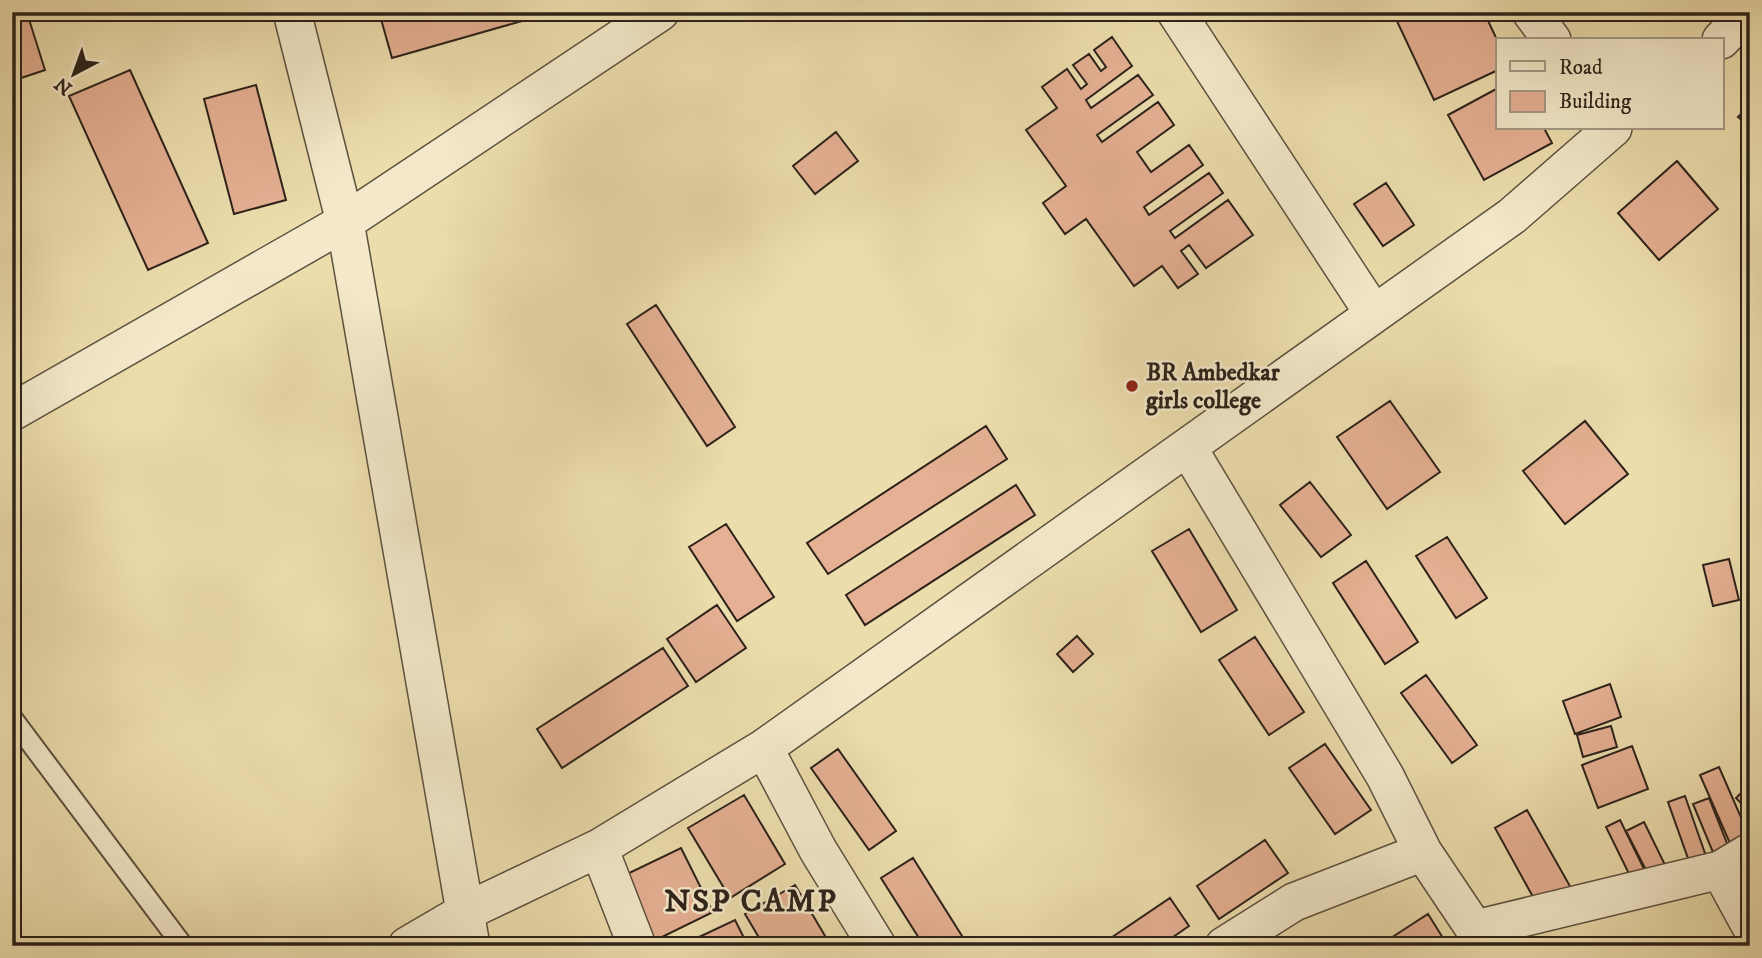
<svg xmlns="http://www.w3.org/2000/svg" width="1762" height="958" viewBox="0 0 1762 958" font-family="'IM FELL DW Pica',serif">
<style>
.building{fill:#e5b093;stroke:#2c221a;stroke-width:2}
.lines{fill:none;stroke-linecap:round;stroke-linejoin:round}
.service-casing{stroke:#5c513f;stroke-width:23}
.minor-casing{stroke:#5c513f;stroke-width:40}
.service{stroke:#f3e9ca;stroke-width:19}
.minor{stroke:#f3e9ca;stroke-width:37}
.poi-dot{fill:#8f2418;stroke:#f3e9ca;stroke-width:2.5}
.labels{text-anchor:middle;stroke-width:5;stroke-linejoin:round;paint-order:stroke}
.poi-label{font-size:24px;font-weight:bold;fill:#2c221a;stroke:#f3e9ca;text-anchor:start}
.district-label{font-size:32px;font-weight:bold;letter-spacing:2px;fill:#2c221a;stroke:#f3e9ca}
</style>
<rect width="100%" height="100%" fill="#ecddad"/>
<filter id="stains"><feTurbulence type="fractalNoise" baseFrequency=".00286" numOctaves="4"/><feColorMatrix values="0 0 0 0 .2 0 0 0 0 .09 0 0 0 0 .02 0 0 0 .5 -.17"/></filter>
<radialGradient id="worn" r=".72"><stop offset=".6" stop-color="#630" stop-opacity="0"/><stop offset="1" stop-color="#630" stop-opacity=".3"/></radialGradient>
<path class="building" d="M379 12H527L529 19 392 58Z
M1406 12H1484L1498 42V70L1434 100 1395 17Z
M27 13 45 70 12 81V18Z
M1112 37 1132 66 1086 100 1091 108 1138 75 1153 95 1097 135 1102 142 1158 102 1174 125 1137 152 1151 172 1189 145 1203 165 1144 207 1149 215 1209 173 1223 193 1170 231 1175 238 1228 200 1253 235 1206 268 1189 245 1181 251 1198 274 1178 288 1162 266 1134 286 1086 219 1065 234 1043 203 1066 186 1026 130 1057 108 1042 87 1067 69 1081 89 1087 84 1073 65 1089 54 1101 71 1106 67 1094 50Z
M130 70 208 243 148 270 69 96Z
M256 85 286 200 234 214 204 99Z
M1498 88V128H1544L1552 143 1484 180 1448 115Z
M1750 105V127L1738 117Z
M836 132 858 161 815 194 793 166Z
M1677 161 1718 209 1659 260 1618 213Z
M1386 183 1414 225 1383 246 1354 204Z
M656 305 735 427 707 446 627 324Z
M1390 401 1440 472 1387 509 1337 437Z
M1585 421 1628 474 1565 524 1523 471Z
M986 426 1007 459 828 574 807 543Z
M1310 482 1351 535 1321 557 1280 505Z
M1016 485 1035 515 865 625 846 595Z
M726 524 774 597 737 621 689 547Z
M1189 529 1237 610 1201 632 1152 551Z
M1447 537 1487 598 1456 618 1416 556Z
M1729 559 1739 600 1713 606 1703 565Z
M1366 561 1418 642 1385 664 1333 583Z
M717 605 746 648 696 682 667 639Z
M1077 636 1093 654 1073 672 1057 654Z
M1255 637 1304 712 1269 735 1219 660Z
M663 648 688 686 562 768 537 729Z
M1426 675 1477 745 1452 763 1401 693Z
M1610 684 1621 717 1575 734 1563 701Z
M1611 726 1617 747 1583 757 1577 735Z
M1325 744 1371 810 1335 834 1289 768Z
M1632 746 1648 789 1598 808 1582 765Z
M838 749 896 831 869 850 811 768Z
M1719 767 1750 838 1736 857 1700 775Z
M1750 784V813L1736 798Z
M744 795 785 864 730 898 688 828Z
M1685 796 1707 859 1690 864 1668 802Z
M1709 798 1732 856 1717 862 1693 804Z
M1527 810 1571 888 1538 906 1495 828Z
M1620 820 1647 875 1633 882 1606 827Z
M1644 822 1667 869 1650 878 1626 831Z
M1265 840 1288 873 1219 919 1197 886Z
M681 848 713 912 654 941 623 876Z
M913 858 962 936 946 946H924L881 878Z
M795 885 831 946H764L745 914Z
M1170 898 1189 926 1160 946H1099Z
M1428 914 1448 946H1401L1394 936Z
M735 920 748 946H680Z
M1746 937 1750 946H1724Z"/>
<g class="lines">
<g class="service-casing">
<path id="service" d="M12 718 183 946"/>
</g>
<g class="minor-casing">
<path id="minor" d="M292 12 345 222 660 12
M1176 12 1374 314
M1531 12 1552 40
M1721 40 1748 12
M12 412 345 222 471 946
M1188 448 1385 776 1423 852 1486 946
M764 748 818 850 877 946
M599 848 637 946
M1720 870 1750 925
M1476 929 1720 870 1750 852
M407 946 465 912 599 848 764 748 1512 216 1613 128
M1224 946 1294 902 1423 852"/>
</g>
<use href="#service" class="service"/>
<use href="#minor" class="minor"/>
</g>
<circle class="poi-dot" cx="1132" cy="386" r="7"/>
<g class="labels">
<g class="poi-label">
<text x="1146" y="380">BR Ambedkar<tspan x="1146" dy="28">girls college</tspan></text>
</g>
<g class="district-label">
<text x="751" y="911">NSP CAMP</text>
</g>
</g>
<rect width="1762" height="958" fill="none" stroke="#ecddad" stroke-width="42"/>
<rect x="14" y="14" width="1734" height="930" fill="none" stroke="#2c221a" stroke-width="3.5"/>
<rect x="21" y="21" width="1720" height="916" fill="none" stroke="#2c221a" stroke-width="2"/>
<rect x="1496" y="38" width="228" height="91" fill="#f3e9ca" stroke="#a39984" stroke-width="2"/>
<rect x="1510" y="61" width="35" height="10" fill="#f3e9ca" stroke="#a39984" stroke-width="2"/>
<text x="1559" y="74" font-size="21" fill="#2c221a">Road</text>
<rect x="1510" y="91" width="35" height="21" fill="#e5b093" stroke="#a39984" stroke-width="2"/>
<text x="1559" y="108" font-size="21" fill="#2c221a">Building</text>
<g transform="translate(74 74) rotate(221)" stroke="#f3e9ca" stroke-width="5" paint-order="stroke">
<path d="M0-5L12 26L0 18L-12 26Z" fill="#2c221a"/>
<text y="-10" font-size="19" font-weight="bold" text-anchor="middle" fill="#2c221a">N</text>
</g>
<rect width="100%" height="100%" filter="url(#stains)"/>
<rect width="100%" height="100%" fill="url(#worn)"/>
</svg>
